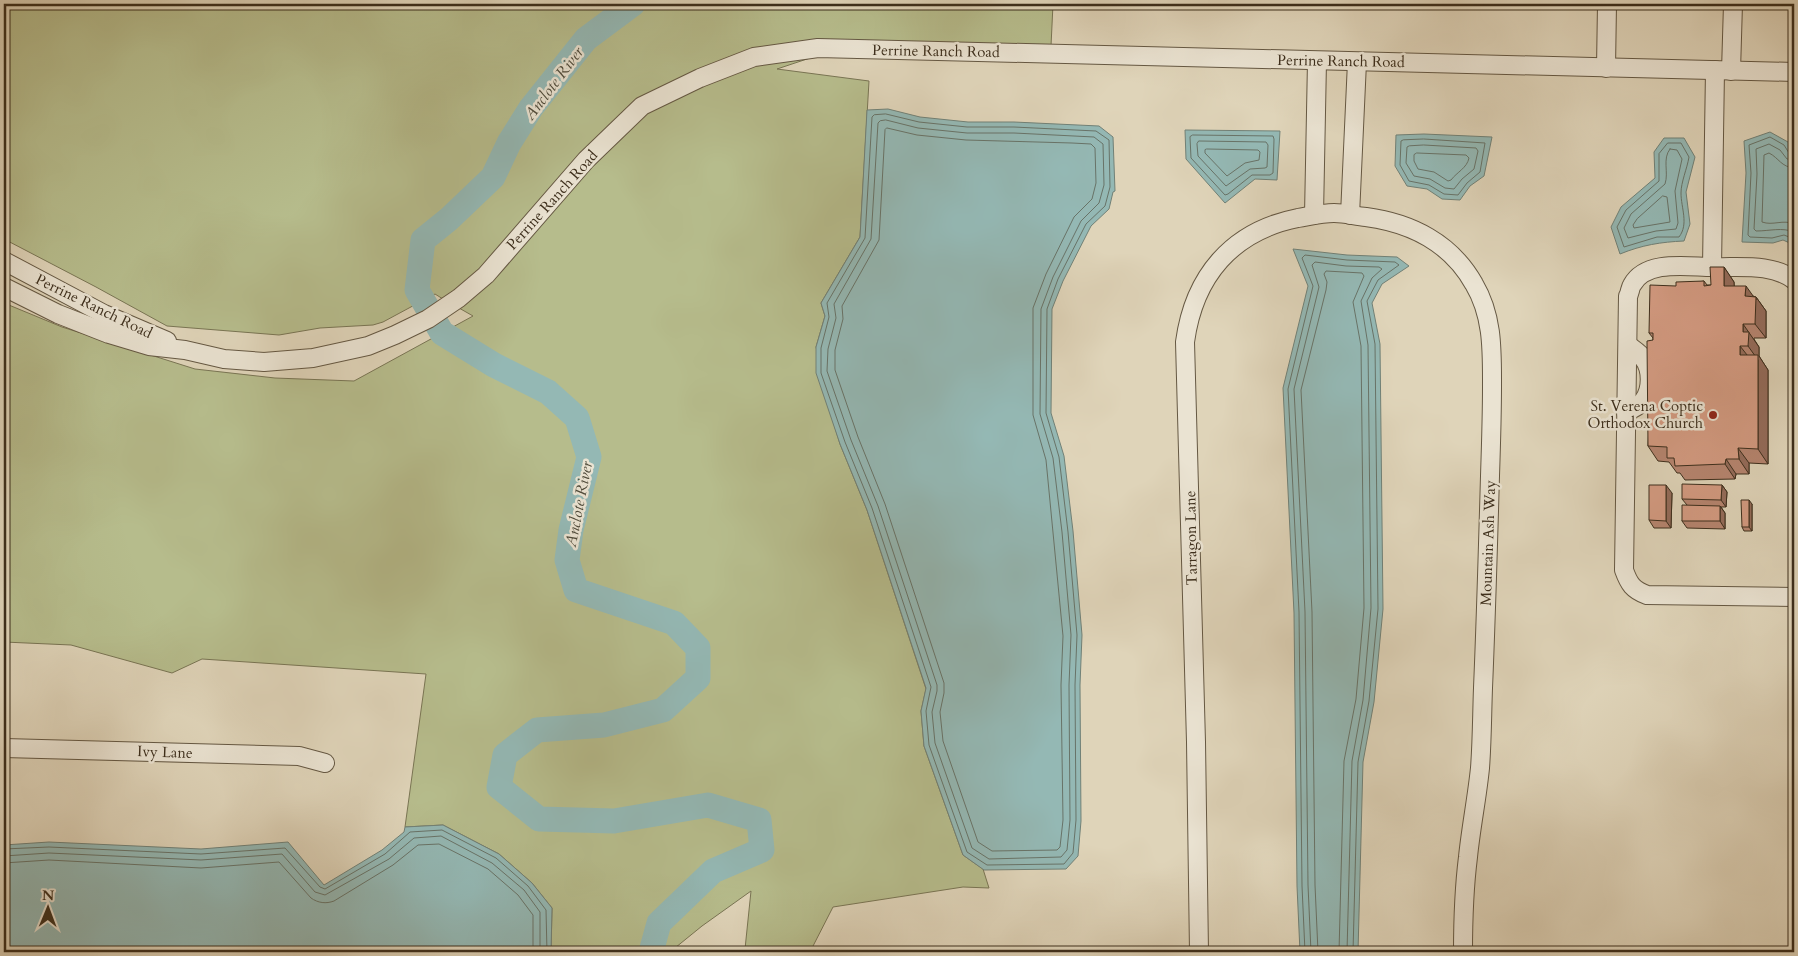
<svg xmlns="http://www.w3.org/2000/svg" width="1798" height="956" viewBox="0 0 1798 956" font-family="Cardo,serif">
<rect width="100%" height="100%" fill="#dfd4b9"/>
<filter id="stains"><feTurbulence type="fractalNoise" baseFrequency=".004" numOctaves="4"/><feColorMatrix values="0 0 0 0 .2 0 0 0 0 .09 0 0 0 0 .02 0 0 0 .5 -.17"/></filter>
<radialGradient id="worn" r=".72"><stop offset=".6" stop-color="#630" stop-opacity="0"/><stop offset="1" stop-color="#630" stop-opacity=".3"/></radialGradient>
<g fill="#b6bc8c" stroke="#797554">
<polygon points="4,4 1053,4 1051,46 818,40 639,99 481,269 443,299 435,294 383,322 373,325 320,328 279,335 167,326 96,287 4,239"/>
<polygon points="813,57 777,69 869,81 860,237 821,303 825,316 816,347 829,408 840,444 867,510 926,689 921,711 924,746 963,855 983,869 989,888 963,887 833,907 811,950 805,952 748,952 745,949 751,891 702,926 670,952 551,952 552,908 532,883 499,854 443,825 405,827 426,674 202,659 172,673 71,645 4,642 4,303 62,327 195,369 275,378 354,381 473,316 459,308 591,165 645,113 702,85 755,65"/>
</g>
<g fill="#94b8b4" stroke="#718177">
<polygon points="888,109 920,117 968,122 1014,122 1099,126 1113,137 1115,191 1113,192 1109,209 1091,226 1063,281 1052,309 1051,413 1064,456 1073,531 1082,635 1080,685 1081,821 1078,856 1066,869 984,870 963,855 924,746 921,711 926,688 867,510 840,444 816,373 816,347 825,316 821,303 860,237 867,110"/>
<polygon points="1185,130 1280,131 1277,180 1255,179 1225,203 1186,159"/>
<polygon points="1770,132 1788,142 1794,153 1794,245 1783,240 1773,243 1742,242 1746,173 1744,141"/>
<polygon points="1424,134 1492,137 1484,176 1470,186 1460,200 1442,199 1427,189 1407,186 1395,166 1396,135"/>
<path d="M1664,138h20l11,19 -9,35 4,32 -6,17c-23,1 -42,4 -64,13l-9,-27 10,-20 34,-29 -1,-26z"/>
<polygon points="1293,249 1347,255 1397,257 1409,266 1382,284 1372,303 1380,344 1383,609 1374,702 1363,762 1358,952 1300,952 1297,886 1294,613 1283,388 1308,286"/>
<polygon points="443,825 499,854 532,883 552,908 551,952 4,952 4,845 49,842 201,849 288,842 324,885 382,850 404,832 405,827"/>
</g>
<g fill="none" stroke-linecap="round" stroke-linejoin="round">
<g stroke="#687368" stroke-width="1">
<polygon points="886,114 919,122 967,127 1014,127 1096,131 1109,140 1110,187 1105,206 1086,224 1058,279 1047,309 1046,413 1059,457 1068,532 1077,635 1075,685 1076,820 1073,853 1064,864 987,865 967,852 929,745 926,711 931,687 872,508 845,442 821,373 821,348 829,317 827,303 865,238 872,117 874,115"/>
<polygon points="886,120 918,128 967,133 1014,133 1094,137 1103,144 1104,185 1099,203 1081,221 1053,277 1041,309 1040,414 1053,458 1062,532 1071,635 1069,685 1070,820 1067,850 1061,857 989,859 972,848 935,743 932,712 937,691 937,685 878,506 851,440 827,371 828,349 836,318 834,304 871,239 878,123 880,121"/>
<polygon points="887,128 917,135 966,140 1072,143 1091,144 1095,148 1096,183 1092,199 1074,217 1046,274 1033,308 1033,415 1046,460 1063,636 1061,685 1063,820 1060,847 1057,850 992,851 978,842 943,741 940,712 944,693 944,683 885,504 858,437 835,370 835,350 843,319 842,306 879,240 885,130"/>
<polygon points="1193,135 1273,136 1274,139 1273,173 1270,175 1252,175 1228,194 1225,195 1191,158 1190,137"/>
<polygon points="1424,139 1485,143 1480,172 1467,183 1458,195 1444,194 1429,185 1409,181 1400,165 1401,141 1403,140"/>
<polygon points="1199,141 1266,142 1268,145 1267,167 1265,168 1250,169 1226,186 1198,156 1197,144"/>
<path d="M1668,143h13l8,14c-2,12 -8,25 -8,36 0,15 8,31 -2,44h-22l-33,10 -7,-20 9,-17 33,-29v-27z"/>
<polygon points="1424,145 1476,148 1478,151 1474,169 1462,179 1454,189 1445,188 1430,179 1414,176 1406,163 1407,147 1409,146"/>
<polygon points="1207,149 1258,150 1260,152 1259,160 1245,163 1227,176 1205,153 1205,150"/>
<path d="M1670,149l7,1 5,9 -7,32 3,32 -2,6 -20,2 -28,7 -4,-10 7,-14 34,-30c4,-12 -3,-25 5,-35z"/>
<path d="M1417,153l49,2 3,3c-2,10 -12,14 -18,22l-3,1 -14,-9 -16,-3 -4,-8v-6z"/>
<polyline points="1794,154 1789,153 1784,145 1770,137 1749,145 1751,173 1748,235 1750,237 1772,238 1784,235 1794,239"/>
<path d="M1794,160l-7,-1 -7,-9 -11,-6 -13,5 1,25 -3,55 2,2c14,0 26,-4 38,1"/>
<path d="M1794,168c-13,-1 -15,-10 -25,-15l-5,2 -2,67c11,4 21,-3 32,2"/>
<polygon points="1663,196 1667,197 1670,222 1634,228 1633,225 1637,219"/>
<polyline points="4,849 49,847 201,854 285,848 320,887 325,889 385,854 410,832 442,830 496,858 528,886 546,910 547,952"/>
<polyline points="4,856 49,853 201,860 282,854 315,892 325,895 389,859 414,838 441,836 492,863 524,890 540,912 540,952"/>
<path d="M4,863l45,-3 152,8 78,-6 32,36c7,5 15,6 23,3l59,-36 25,-20 21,-1 49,25 30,26 15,20v37"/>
<polyline points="1305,952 1302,886 1299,612 1288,389 1313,286 1302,258 1305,255 1347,260 1395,262 1399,265 1378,280 1367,301 1375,344 1378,609 1369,701 1358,762 1353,952"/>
<polyline points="1311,952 1308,885 1305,612 1294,389 1319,287 1312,265 1315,262 1346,266 1379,267 1382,269 1372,278 1361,301 1368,345 1371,608 1363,700 1352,761 1347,952"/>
<polyline points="1318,952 1315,885 1312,612 1301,390 1326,290 1327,282 1324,274 1326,271 1362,273 1364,276 1353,302 1361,346 1364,608 1356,699 1344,761 1339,952"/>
</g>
<polyline stroke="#94b8b4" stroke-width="25" points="633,4 586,39 531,108 509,143 493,177 449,219 423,240 417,290 442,333 494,365 548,392 577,418 589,457 571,530 567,560 576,590 674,623 698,648 698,678 663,710 604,725 537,730 505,755 499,787 539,819 614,821 708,805 759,820 762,850 713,871 659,923 651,952"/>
<defs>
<g id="minor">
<polyline points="1606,68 1607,4"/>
<path d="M1715,70l-3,197c27,1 60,-4 82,13"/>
<polyline points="1731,71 1733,4"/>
<polyline points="1314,215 1317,61"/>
<polyline points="1350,215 1357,62"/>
<polyline points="4,261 104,314 167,341"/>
<path d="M1712,267c-23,0 -66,-8 -80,18 -2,3 -2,8 -4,11l-4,274c5,14 9,20 23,25l147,2"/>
<polyline points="4,287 58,314 109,334 149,346 185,350 224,359 264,362 313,358 368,346 395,335 428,319 459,298 486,275 586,160 642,106 700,78 754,57 818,48 1794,72"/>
<path d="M1626,412c7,-3 13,-6 17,-11 9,-11 9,-32 0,-43 -3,-5 -10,-9 -15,-13"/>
<polyline points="4,748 299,756 325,763"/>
<path d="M1199,952l-3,-210 -11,-400c9,-66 47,-111 113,-124 12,-2 24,-5 36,-5 11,0 21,3 32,4 45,6 85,26 108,67 19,32 18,66 18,102 0,30 -1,60 -2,90 -2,71 -4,142 -7,212 -1,27 -1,54 -3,80 -3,30 -9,59 -12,89 -4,32 -5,64 -5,95"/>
</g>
</defs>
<use href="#minor" stroke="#655843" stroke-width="20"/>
<use href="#minor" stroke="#eae3d2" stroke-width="18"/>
</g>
<g fill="#b68570" stroke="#3c2e1c">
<polygon points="1724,267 1734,282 1734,286 1753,296 1756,297 1766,311 1766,338 1754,338 1754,339 1759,347 1759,356 1768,370 1768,464 1749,463 1749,474 1736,474 1735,479 1685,480 1680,473 1677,473 1669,462 1658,461 1648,446 1653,338 1649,333 1676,286 1704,281 1707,285 1711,285"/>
<polygon points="1722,485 1727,492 1726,507 1721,507 1725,513 1725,529 1687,528 1682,521 1687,505 1682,499"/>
<polygon points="1672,493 1671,528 1654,528 1649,520"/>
<polygon points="1752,504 1752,531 1744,531 1742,527"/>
</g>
<g fill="#946c5b" stroke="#3c2e1c">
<polygon points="1724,267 1734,282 1735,301 1724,286"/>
<polygon points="1746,286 1756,300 1756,297 1766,311 1766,338 1755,324 1745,296"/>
<polygon points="1743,324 1759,347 1759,356 1768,370 1768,464 1758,449 1758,360 1748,346 1743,332"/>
<polygon points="1740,346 1751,360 1740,355"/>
<polygon points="1738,448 1749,463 1749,474 1739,459"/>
<polygon points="1726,459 1736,474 1735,479 1725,464"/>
<polygon points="1666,485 1672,493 1671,528 1666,521"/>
<polygon points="1722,485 1727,492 1726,507 1721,500"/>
<polygon points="1749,500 1752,504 1752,531 1749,527"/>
<polygon points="1720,506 1725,513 1725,529 1720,521"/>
</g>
<g fill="#d49b82" stroke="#3c2e1c">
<polygon points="1710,267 1724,267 1724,286 1746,286 1745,296 1756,297 1755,324 1743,324 1743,332 1749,332 1748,346 1740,346 1740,355 1758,355 1758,449 1738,448 1739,459 1726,459 1725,464 1675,466 1674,458 1667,458 1667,447 1648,446 1647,341 1653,340 1653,333 1649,333 1650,285 1676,286 1676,282 1704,281 1704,286 1711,285"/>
<polygon points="1682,484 1722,485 1721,500 1682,499"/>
<polygon points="1649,485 1666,485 1666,521 1649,520"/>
<polygon points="1741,500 1749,500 1749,527 1742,527"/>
<polygon points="1682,505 1720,506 1720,521 1682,521"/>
</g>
<circle fill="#8f2418" stroke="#eae3d2" stroke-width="2" cx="1713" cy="415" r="5"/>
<g text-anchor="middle" stroke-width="5" stroke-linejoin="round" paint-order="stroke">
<g font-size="15" fill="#3c2e1c" stroke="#eae3d2">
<text transform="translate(936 51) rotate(1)" y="5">Perrine Ranch Road</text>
<text transform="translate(1341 61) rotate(1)" y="5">Perrine Ranch Road</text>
<text transform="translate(552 200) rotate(-48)" y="5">Perrine Ranch Road</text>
<text transform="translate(94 306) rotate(26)" y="5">Perrine Ranch Road</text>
<text transform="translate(1191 538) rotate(-91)" y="5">Tarragon Lane</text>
<text transform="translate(1488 543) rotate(-88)" y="5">Mountain Ash Way</text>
<text transform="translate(165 752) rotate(2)" y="5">Ivy Lane</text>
</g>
<g font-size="15" fill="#3c2e1c" stroke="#eae3d2" text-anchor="end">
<text x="1703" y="411">St. Verena Coptic<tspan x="1703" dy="17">Orthodox Church</tspan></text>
</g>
<g font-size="16" font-style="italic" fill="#4e4a3a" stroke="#eae3d2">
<text transform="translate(553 83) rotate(-53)" y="6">Anclote River</text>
<text transform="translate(578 504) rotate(-79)" y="6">Anclote River</text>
</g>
</g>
<rect width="1798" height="956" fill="none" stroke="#dfd4b9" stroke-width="20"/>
<rect x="5" y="5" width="1788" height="946" fill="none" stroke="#3c2e1c" stroke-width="2.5"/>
<rect x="10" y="10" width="1778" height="936" fill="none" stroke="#3c2e1c"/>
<g transform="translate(48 908) rotate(1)" stroke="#eae3d2" stroke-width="4" paint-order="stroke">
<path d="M0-4L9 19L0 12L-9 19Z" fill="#3c2e1c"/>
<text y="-8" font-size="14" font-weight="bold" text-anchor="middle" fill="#3c2e1c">N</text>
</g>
<rect width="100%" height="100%" filter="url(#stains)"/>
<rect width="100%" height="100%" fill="url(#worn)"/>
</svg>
